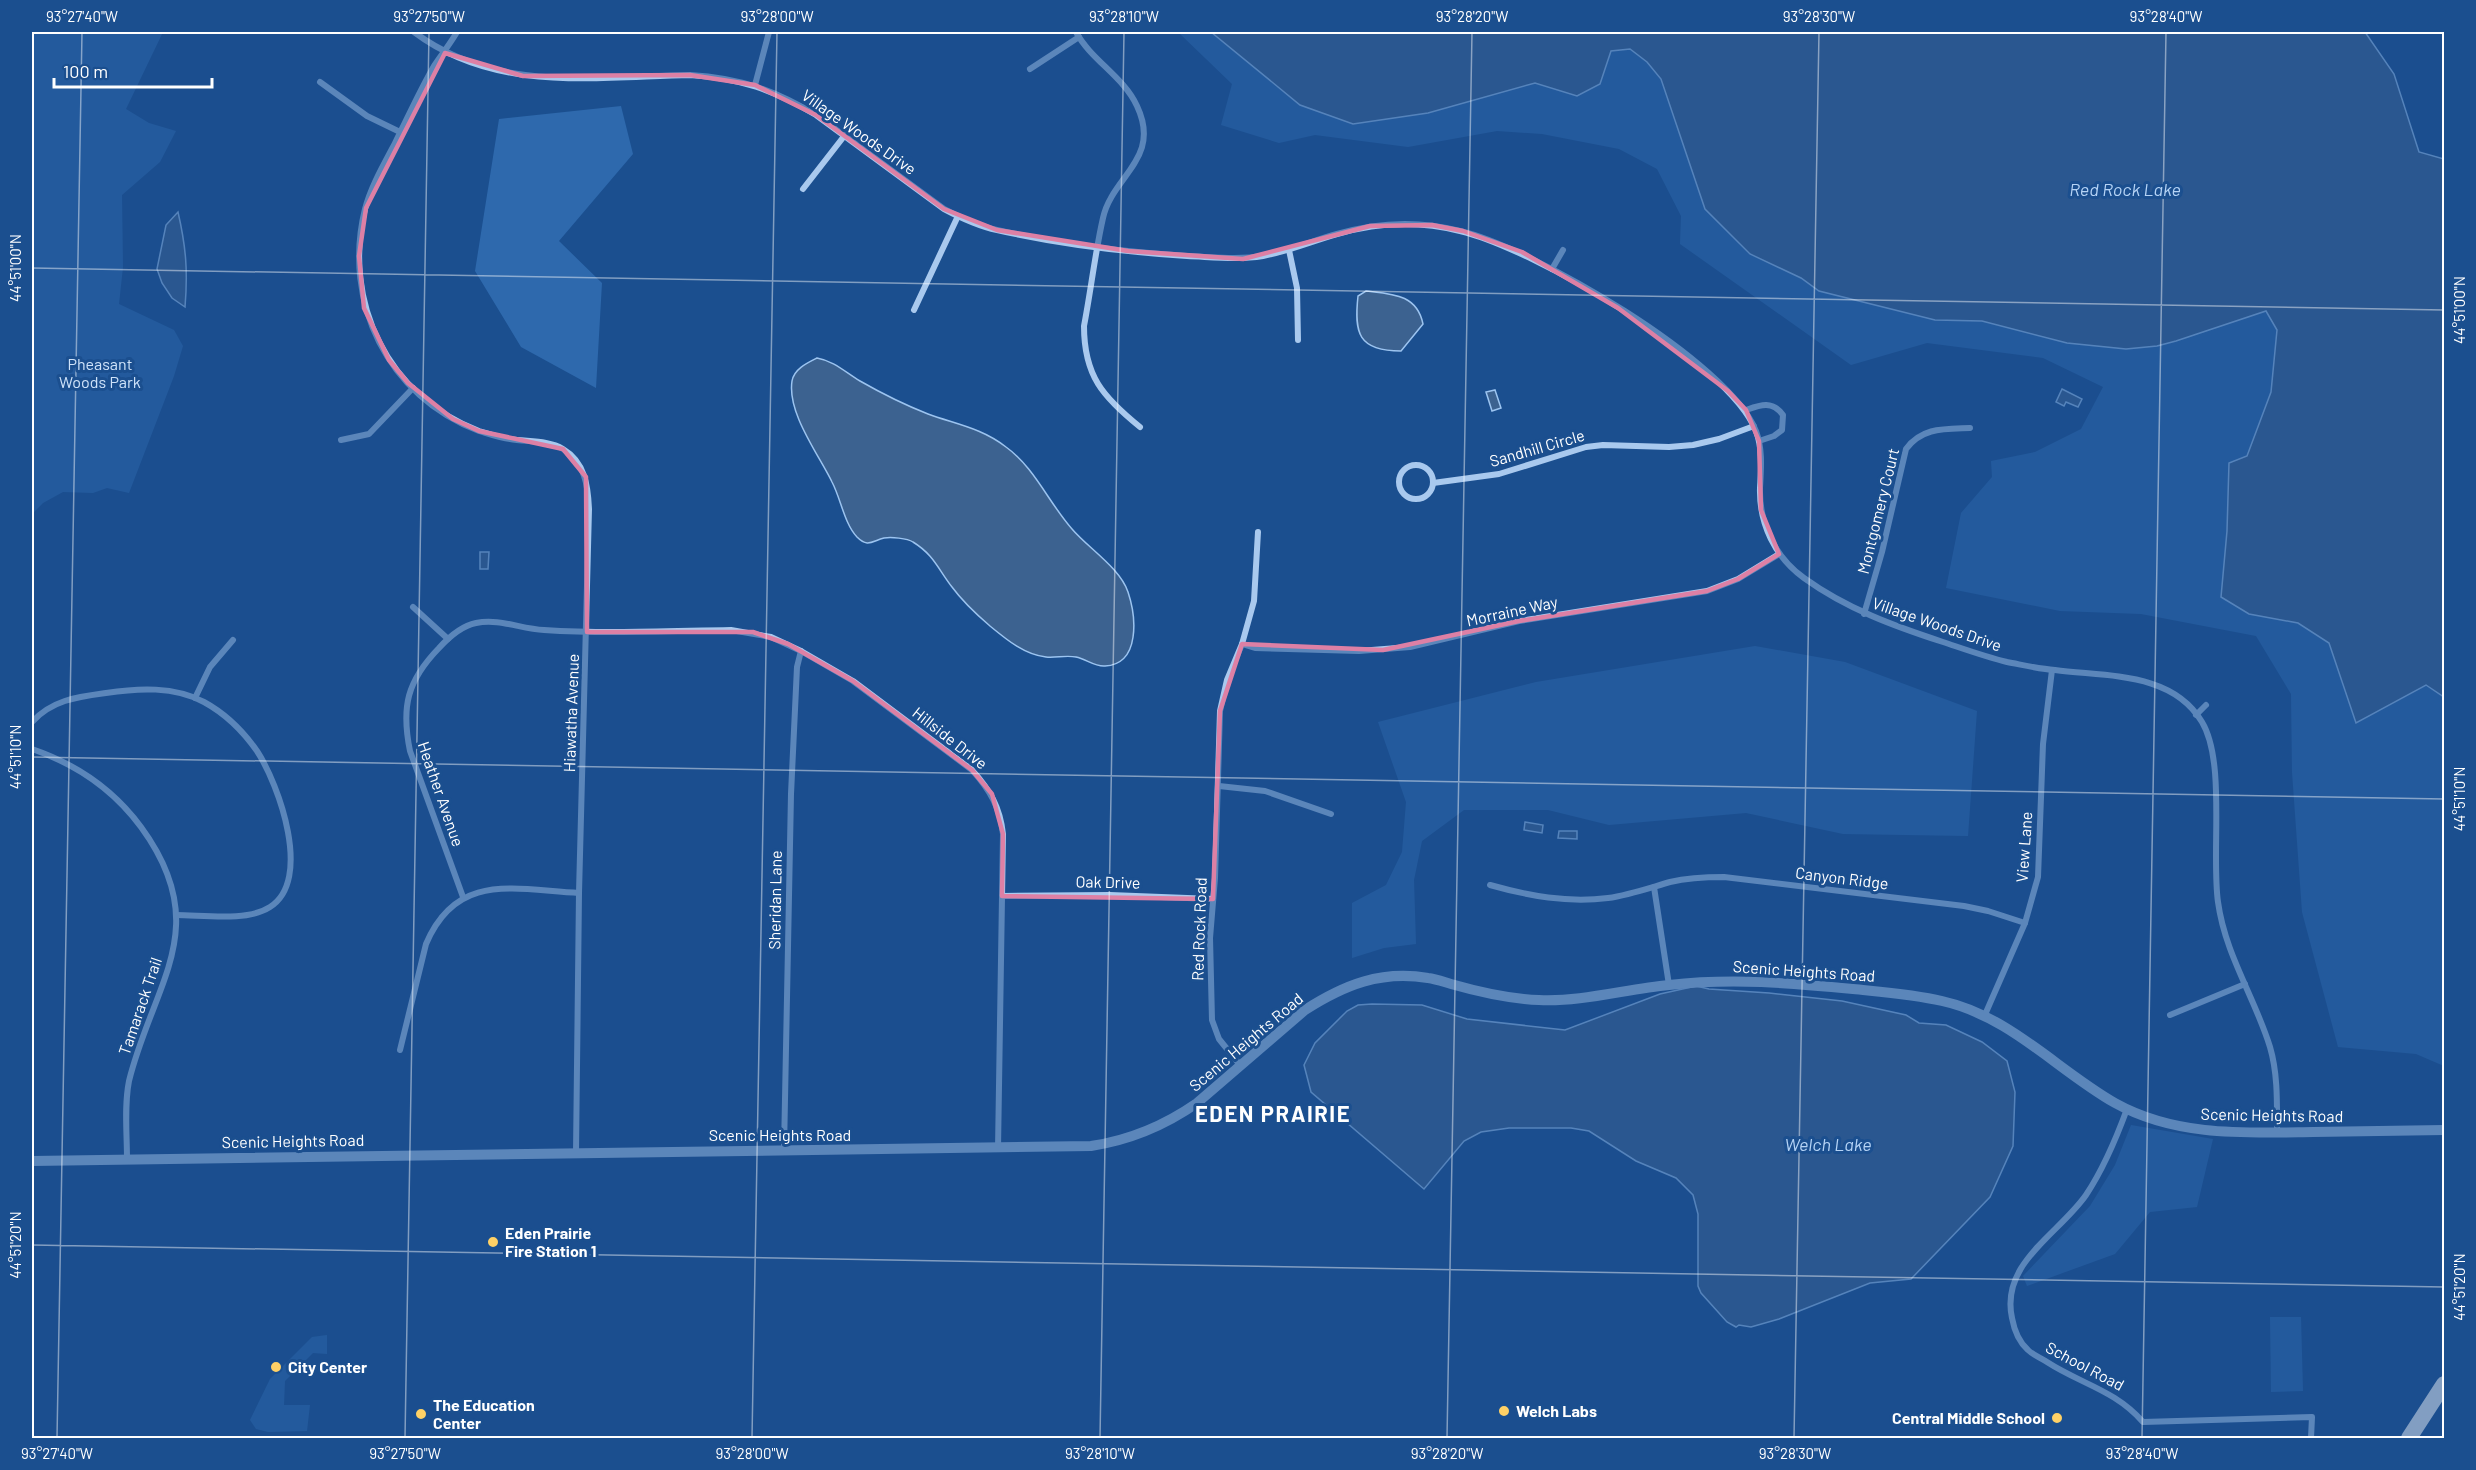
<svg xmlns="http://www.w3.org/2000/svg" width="2476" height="1470" viewBox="0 0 2476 1470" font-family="Barlow,sans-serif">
<rect width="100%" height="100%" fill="#1b4f8f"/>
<g fill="#2e69ad">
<polygon points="32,32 163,32 126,109 149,123 176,131 160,162 122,195 123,267 119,304 174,330 183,346 174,376 129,493 107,488 93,493 63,492 43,503 32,514"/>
<polygon points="1178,32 1211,32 1300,105 1353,124 1428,113 1535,83 1577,96 1599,84 1611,50 1630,49 1647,62 1661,79 1705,209 1750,254 1801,278 1819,291 1935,320 1982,321 2067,343 2176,341 2266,311 2277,330 2271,393 2247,456 2227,531 2221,597 2249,614 2298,623 2329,643 2356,723 2427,685 2444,697 2444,1066 2416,1054 2338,1047 2302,912 2292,772 2291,694 2256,636 2141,614 2060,611 1946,588 1961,513 1992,477 1991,461 2035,452 2081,429 2103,387 2043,358 1927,343 1851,365 1680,244 1681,216 1657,169 1619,149 1542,134 1497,131 1408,147 1315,135 1279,143 1221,125 1232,84"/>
<polygon points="621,106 633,154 559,241 602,283 596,388 521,347 475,271 499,119"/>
<polygon points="1755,646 1845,662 1977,711 1968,836 1843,834 1746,813 1609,825 1548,810 1464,810 1422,841 1414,880 1416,944 1384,948 1352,958 1352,903 1386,885 1402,852 1406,802 1378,722 1536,682"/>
<polygon points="2131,1125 2213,1139 2197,1207 2150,1212 2115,1254 2027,1286 2023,1276 2090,1206 2115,1165"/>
<polygon points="2270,1317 2301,1317 2303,1391 2271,1392"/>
<polygon points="327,1335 327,1354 313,1353 285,1381 284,1405 310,1405 307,1431 268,1432 256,1429 250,1420 270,1379 312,1337"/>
</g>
<g fill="#3c6290" stroke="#9cc4f0" stroke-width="1.5">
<polygon points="1211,32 2365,32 2394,74 2419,152 2444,159 2444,697 2426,685 2356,723 2329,643 2298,623 2249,614 2221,597 2227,531 2229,463 2247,456 2271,392 2277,330 2266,311 2176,341 2157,346 2126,349 2067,343 1982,321 1935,320 1819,291 1801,278 1750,254 1705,209 1661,79 1647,62 1630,49 1611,51 1600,84 1577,96 1535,83 1428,113 1353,124 1300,105"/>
<path d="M178,212c8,35 10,59 7,95l-13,-9 -10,-15 -5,-14 9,-44z"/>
<path d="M1366,291c26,3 51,3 57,33l-22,27c-43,0 -47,-18 -43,-55z"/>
<path d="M817,358c17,3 28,14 43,23 21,12 45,24 68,33 27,10 54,14 78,33 28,20 43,56 66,82 16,19 48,39 56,63 8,24 13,72 -23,74 -10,1 -19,-7 -29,-9 -10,-2 -20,1 -30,0 -21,-2 -39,-17 -56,-31 -14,-12 -27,-24 -38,-39 -14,-18 -18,-32 -39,-45 -6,-4 -22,-5 -29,-4 -12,3 -16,10 -27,-1 -13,-14 -16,-38 -25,-55 -13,-27 -45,-69 -40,-101 2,-12 15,-18 25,-23z"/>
<polygon points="2062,389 2082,399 2078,407 2066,402 2064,406 2056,402"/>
<polygon points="1495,390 1501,408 1492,411 1486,392"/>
<polygon points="480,552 489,552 488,569 480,569"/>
<polygon points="1525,822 1543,825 1542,833 1524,830"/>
<polygon points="1559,831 1577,831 1577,839 1558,838"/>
<polygon points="1696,986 1709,989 1769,993 1842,1001 1906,1015 1919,1023 1946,1025 1982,1042 2007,1061 2015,1092 2013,1146 1990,1197 1911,1279 1870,1283 1779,1319 1751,1327 1739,1325 1736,1327 1727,1322 1701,1293 1698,1286 1698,1214 1693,1195 1676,1178 1636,1161 1589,1131 1571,1128 1509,1128 1481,1132 1464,1141 1424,1189 1311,1092 1304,1065 1315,1043 1347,1011 1358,1005 1372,1004 1422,1005 1467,1019 1565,1030 1660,994"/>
</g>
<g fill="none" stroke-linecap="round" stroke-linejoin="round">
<g stroke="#a9c9ee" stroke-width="6">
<path d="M414,32c81,61 181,45 276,43 50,3 84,15 126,40l128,94c17,9 34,17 53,21 61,14 127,22 190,26 26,1 51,4 76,0 26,-5 49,-15 74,-22 41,-12 81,-14 123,-3 73,17 268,130 296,200 7,19 5,38 4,57 -1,36 15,69 44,90 43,31 90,48 139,64 21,7 43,15 64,20 16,3 32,7 48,8 50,7 117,1 147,52 24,40 9,132 16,180 7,52 37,96 52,145 8,27 7,57 7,85"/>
<path d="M457,32c-7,12 -15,22 -23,34 -14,24 -26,51 -39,77 -11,21 -24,43 -30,66 -23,93 23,188 114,222 10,3 21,7 31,8 17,3 38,1 53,10 22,13 25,37 26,60l-10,384 -3,260"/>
<path d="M1076,32c15,28 48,45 61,74 25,53 -25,70 -34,112 -8,35 -12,72 -19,108 0,50 19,71 56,101"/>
<polyline points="1030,69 1079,37"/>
<polyline points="320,82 367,116 400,132"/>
<polyline points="755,85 769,32"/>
<polyline points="803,189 845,135"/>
<polyline points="1289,250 1297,288 1298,340"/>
<polyline points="1552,269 1563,250"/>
<polyline points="914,310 958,216"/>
<path d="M1746,410c14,-5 26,-10 37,5l-1,15 -8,6 -15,5"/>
<polyline points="341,440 369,434 413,388"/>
<circle cx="1416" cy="482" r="17"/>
<polyline points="1433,483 1499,474 1586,447 1603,445 1669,447 1693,445 1719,439 1754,426"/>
<polyline points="413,607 448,639"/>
<path d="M1864,614l18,-62 24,-103c16,-22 39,-20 64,-21"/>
<polyline points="1242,644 1255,648 1359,651 1410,647 1519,621 1707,591 1738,579 1779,554"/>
<polyline points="195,698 210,667 233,640"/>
<polyline points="2196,715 2206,705"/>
<path d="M32,722c20,-22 45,-25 74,-29 32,-5 68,-7 98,9 22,12 39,29 53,49 22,34 56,129 13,156 -23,15 -67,8 -94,8"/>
<path d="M32,749c44,15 81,40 109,78 74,101 12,156 -12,254 -5,25 -2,53 -2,78"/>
<polyline points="1219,786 1265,791 1331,814"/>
<path d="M1490,885c39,11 77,18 118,13 21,-3 41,-10 62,-16 17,-4 36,-5 54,-5l240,29 24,5 37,12"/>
<polyline points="1654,887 1669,985"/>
<polyline points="1002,896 1110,895 1213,899"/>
<path d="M463,897l-53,-146c-9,-44 -3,-70 29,-103 10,-11 22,-22 37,-25 23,-5 45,6 68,7 62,4 125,1 187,0l40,7 30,14 52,30 119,89c18,20 28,37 31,64l-5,315"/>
<polyline points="2170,1015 2245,984"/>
<polyline points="1984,1017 2025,923 2038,877 2043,744 2052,670"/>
<path d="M400,1050l26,-106c31,-73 89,-54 153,-51"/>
<polyline points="1240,1065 1219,1039 1212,1020 1210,938 1215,878 1220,711 1227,680 1242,644 1254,601 1258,532"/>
<path d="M2127,1109c-11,30 -23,59 -41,86 -27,39 -86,68 -74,123 2,11 7,24 16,32 5,5 13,8 19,12 34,22 68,28 96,60l169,-5 -1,21"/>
<polyline points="784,1150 791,794 797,667 801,651"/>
</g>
<path stroke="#a9c9ee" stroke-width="10" d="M32,1161l1059,-15c40,-6 73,-20 106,-43l108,-93c39,-25 76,-40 123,-32 8,1 16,4 23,6 28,8 59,15 88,16 43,2 87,-11 130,-15 63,-7 122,-2 184,4 30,3 60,5 89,12 68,15 115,69 173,102 61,34 131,30 198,29 44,-1 88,-1 131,-2"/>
<polyline stroke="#fff" stroke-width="16" points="2409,1438 2444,1384"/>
</g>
<path d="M0 0H2476V1470H0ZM445,53l78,23 167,-1 65,10 61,30 128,94 53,21 131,21 115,8 127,-33 62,-1 31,6 59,21 96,56 110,83 18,19 13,31 2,69 18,44 -41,25 -31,12 -188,30 -136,29 -141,-6 -22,67 -7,188 -211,-3 1,-62 -11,-40 -20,-24 -119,-89 -65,-37 -35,-12h-166l-1,-155 -23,-28 -84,-18 -26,-12 -45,-36 -19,-23 -25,-52 -5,-52 7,-48z" fill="#1b4f8f" fill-opacity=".55" fill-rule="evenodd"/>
<path fill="none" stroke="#dd80a5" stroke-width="4.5" stroke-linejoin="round" d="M445,53l78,23 167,-1 65,10 61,30 128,94 53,21 131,21 115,8 127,-33 62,-1 31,6 59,21 96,56 110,83 18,19 13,31 2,69 18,44 -41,25 -31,12 -188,30 -136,29 -141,-6 -22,67 -7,188 -211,-3 1,-62 -11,-40 -20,-24 -119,-89 -65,-37 -35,-12h-166l-1,-155 -23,-28 -84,-18 -26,-12 -45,-36 -19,-23 -25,-52 -5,-52 7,-48z"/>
<path fill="none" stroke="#fff" stroke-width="1.5" stroke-opacity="0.45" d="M32,268l2412,42M32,757l2412,42M32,1245l2412,42M57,1438l25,-1406M405,1438l24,-1406M752,1438l25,-1406M1100,1438l24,-1406M1447,1438l25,-1406M1794,1438l25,-1406M2142,1438l24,-1406"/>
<g fill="#ffd166" stroke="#1b4f8f" stroke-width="2">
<circle cx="493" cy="1242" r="6"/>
<circle cx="276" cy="1367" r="6"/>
<circle cx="1504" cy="1411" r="6"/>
<circle cx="421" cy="1414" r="6"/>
<circle cx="2057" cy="1418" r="6"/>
</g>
<g text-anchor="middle" stroke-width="6" stroke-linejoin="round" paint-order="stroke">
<g font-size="16" fill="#fff" stroke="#1b4f8f">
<text transform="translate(859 132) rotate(35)" y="6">Village Woods Drive</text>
<text transform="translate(1537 448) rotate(-16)" y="6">Sandhill Circle</text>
<text transform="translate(1878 511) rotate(-76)" y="6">Montgomery Court</text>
<text transform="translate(1512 611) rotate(-12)" y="6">Morraine Way</text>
<text transform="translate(1937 624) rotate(19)" y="6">Village Woods Drive</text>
<text transform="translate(571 713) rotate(-88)" y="6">Hiawatha Avenue</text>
<text transform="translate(950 738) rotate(38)" y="6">Hillside Drive</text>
<text transform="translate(441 794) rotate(71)" y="6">Heather Avenue</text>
<text transform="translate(2024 847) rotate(-86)" y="6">View Lane</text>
<text transform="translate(1842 878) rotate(7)" y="6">Canyon Ridge</text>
<text transform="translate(1108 882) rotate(1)" y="6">Oak Drive</text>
<text transform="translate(775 900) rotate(-89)" y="6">Sheridan Lane</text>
<text transform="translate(1199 929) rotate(-88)" y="6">Red Rock Road</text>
<text transform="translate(1804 971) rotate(4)" y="6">Scenic Heights Road</text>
<text transform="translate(140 1006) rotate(-71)" y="6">Tamarack Trail</text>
<text transform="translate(1246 1042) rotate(-40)" y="6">Scenic Heights Road</text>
<text transform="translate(2272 1115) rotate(1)" y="6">Scenic Heights Road</text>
<text x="780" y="1141">Scenic Heights Road</text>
<text transform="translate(293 1141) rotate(-1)" y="6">Scenic Heights Road</text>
<text transform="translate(2085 1366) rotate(28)" y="6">School Road</text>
</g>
<g font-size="16" fill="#cfe3fa" stroke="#1b4f8f">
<text x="100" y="370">Pheasant<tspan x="100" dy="18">Woods Park</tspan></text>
</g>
<g font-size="16" font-weight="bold" fill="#fff" stroke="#1b4f8f" text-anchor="start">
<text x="505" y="1239">Eden Prairie<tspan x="505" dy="18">Fire Station 1</tspan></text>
<text x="288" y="1373">City Center</text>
<text x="433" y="1411">The Education<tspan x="433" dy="18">Center</tspan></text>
<text x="1516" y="1417">Welch Labs</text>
<text x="2045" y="1424" text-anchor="end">Central Middle School</text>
</g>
<g font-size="18" font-style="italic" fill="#b5d3f5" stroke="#1b4f8f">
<text x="2125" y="196">Red Rock Lake</text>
<text x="1828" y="1151">Welch Lake</text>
</g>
<g font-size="22" font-weight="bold" letter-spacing="1.5" fill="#fff" stroke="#1b4f8f">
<text x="1273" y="1122">EDEN PRAIRIE</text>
</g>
</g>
<rect width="2476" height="1470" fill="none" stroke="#1b4f8f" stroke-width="66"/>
<path d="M54 78v9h158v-9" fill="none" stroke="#ffffff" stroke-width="3"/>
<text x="63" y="78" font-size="18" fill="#ffffff" stroke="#1b4f8f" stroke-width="4.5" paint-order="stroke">100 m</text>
<rect x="33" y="33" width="2410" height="1404" fill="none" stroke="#fff" stroke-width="2"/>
<g font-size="15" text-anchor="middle" fill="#fff">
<text x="82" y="22">93°27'40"W</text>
<text x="429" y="22">93°27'50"W</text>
<text x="777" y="22">93°28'00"W</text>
<text x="1124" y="22">93°28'10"W</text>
<text x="1472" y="22">93°28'20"W</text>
<text x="1819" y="22">93°28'30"W</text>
<text x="2166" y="22">93°28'40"W</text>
<text transform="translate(16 268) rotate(-90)" y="5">44°51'00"N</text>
<text transform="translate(2460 310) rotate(-90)" y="5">44°51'00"N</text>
<text transform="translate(16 757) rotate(-90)" y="5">44°51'10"N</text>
<text transform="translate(2460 799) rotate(-90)" y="5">44°51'10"N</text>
<text transform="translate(16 1245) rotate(-90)" y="5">44°51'20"N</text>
<text transform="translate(2460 1287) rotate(-90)" y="5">44°51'20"N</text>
<text x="57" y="1459">93°27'40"W</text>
<text x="405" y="1459">93°27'50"W</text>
<text x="752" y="1459">93°28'00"W</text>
<text x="1100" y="1459">93°28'10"W</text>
<text x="1447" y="1459">93°28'20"W</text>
<text x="1795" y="1459">93°28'30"W</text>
<text x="2142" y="1459">93°28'40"W</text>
</g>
</svg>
